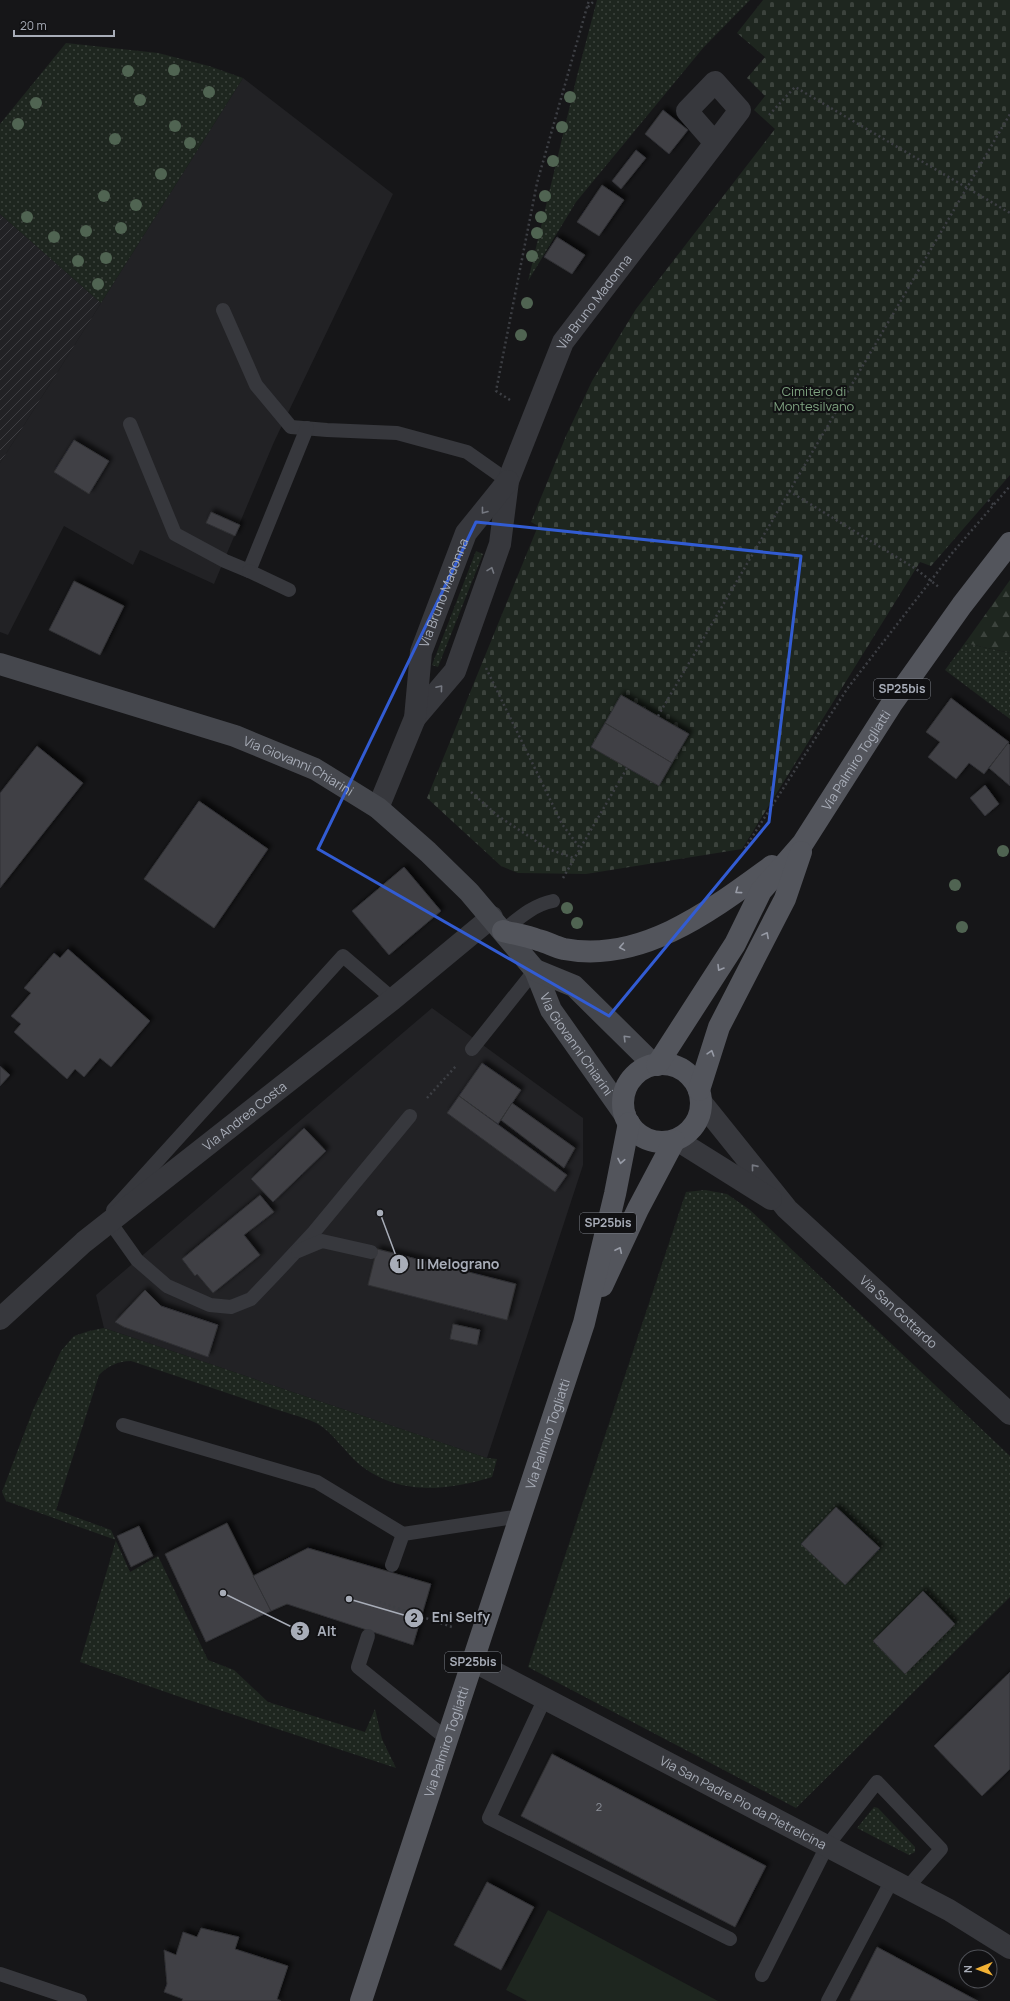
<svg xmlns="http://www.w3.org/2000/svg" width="1010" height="2001" viewBox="0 0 1010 2001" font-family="Manrope,sans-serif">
<defs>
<pattern id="industrial-furrows" width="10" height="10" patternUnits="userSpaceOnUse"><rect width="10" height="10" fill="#222225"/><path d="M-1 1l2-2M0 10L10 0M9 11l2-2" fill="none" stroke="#3f3f43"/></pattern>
<pattern id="green-dots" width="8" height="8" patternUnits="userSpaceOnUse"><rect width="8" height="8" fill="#1e261f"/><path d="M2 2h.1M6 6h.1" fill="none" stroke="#3c433d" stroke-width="1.8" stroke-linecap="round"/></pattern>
<pattern id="forest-firs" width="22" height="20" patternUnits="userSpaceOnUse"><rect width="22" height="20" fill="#1e261f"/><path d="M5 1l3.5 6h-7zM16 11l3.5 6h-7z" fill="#3c433d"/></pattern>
<pattern id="cemetery-stones" width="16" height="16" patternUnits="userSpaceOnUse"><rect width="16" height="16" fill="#1e261f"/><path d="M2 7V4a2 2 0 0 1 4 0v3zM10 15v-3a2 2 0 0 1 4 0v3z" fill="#3c433d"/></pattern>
<filter id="shadow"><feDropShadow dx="3.5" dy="-3.5" stdDeviation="2" flood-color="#0009"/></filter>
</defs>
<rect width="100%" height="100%" fill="#161618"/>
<g fill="#222225">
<polygon points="243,78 393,194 274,442 214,584 140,550 133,565 64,526 8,635 0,632 0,463"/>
<polygon points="432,1008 583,1118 583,1165 487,1458 104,1328 96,1295"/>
</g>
<polygon fill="url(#industrial-furrows)" points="0,214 101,303 0,463"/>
<g fill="url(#green-dots)">
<polygon points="597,0 750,0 703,48 576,202 528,281 577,76"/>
<polygon points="66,43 158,53 209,66 243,78 101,303 0,214 0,124"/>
<polygon points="476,551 483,554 438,667 432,665"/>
<polygon points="965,643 1010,653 1010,719 945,670"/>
<polygon points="705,1190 727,1194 750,1210 1010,1456 1010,1597 796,1808 528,1667 686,1192"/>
<path d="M104,1328l383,130 10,1 -5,18c-45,14 -94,19 -133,-13 -13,-11 -27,-32 -41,-40 -10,-6 -39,-13 -52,-18 -45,-15 -90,-30 -135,-45 -13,0 -23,5 -32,14l-43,135 55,20 19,42 28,-16 50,104 26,10 34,32 97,30 10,-23 7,30 14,29 -213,-70 -103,-36 36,-122 -110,-39 -4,-9 31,-82 28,-59 13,-15 15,-5z"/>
<polygon points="874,1807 878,1808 915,1847 915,1852 909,1855 857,1828"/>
</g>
<polygon fill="url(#forest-firs)" points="1010,580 1010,653 965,643"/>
<polygon fill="url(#cemetery-stones)" points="763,0 1010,0 1010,475 931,566 920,562 742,849 586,874 518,873 501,866 427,798 538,526 531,522 566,436 592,381 636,309 775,129 754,110 765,96 747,78 765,57 737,33"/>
<polygon fill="#1e261f" points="548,1910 718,2001 527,2001 506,1990"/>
<g fill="#404145" stroke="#303034" filter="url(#shadow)">
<polygon points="663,110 688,130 669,154 645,134"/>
<polygon points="636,150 646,158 621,189 612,181"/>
<polygon points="602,185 624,200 599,236 577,222"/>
<polygon points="557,237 585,255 572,274 544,257"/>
<polygon points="74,440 109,461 89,494 54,472"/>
<polygon points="211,512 240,525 235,536 206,523"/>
<polygon points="74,581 124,606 100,655 49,630"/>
<polygon points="621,695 689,734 672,763 605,723"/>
<polygon points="951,698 1009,742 984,774 969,763 956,779 928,757 940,742 926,732"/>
<polygon points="605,723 672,763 659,786 591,747"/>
<polygon points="1008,743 1010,745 1010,786 989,768"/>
<polygon points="37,746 83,783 0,888 0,793"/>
<polygon points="985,785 999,804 985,816 970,798"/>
<polygon points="199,801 268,849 214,928 144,879"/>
<polygon points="404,867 441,911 389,955 352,911"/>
<polygon points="68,949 150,1021 111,1067 100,1058 84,1077 75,1069 67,1079 14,1032 21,1024 11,1016 31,993 24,988 54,953 60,958"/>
<polygon points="482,1063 521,1090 498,1124 459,1096"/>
<polygon points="0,1066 10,1075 0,1086"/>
<polygon points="459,1096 567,1175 555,1192 447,1113"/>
<polygon points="512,1103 575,1148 564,1168 501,1120"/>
<polygon points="304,1128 326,1151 273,1202 251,1179"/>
<polygon points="260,1195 274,1212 244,1235 260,1255 213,1293 197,1274 195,1276 182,1259"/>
<polygon points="377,1249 516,1284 507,1320 368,1285"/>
<polygon points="145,1290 161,1306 218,1325 208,1357 124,1327 115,1322"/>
<polygon points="453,1324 480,1330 477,1345 450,1339"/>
<polygon points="836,1507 880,1548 845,1585 801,1544"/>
<polygon points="227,1523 271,1611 206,1642 165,1554"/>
<polygon points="139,1526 153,1556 131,1567 117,1536"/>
<polygon points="308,1548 431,1584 413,1645 287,1604 271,1611 253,1576"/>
<polygon points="923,1591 955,1624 905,1674 873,1641"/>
<polygon points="1010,1672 1010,1769 982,1796 934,1746"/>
<polygon points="552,1754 766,1866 735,1927 521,1816"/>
<polygon points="487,1882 534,1907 501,1970 454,1945"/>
<polygon points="201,1928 239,1937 235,1949 288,1966 277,1999 281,2001 182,2001 183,1999 164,1992 167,1984 164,1950 176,1955 183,1932 197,1937"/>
<polygon points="877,1947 978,2001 851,2001 850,2000"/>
</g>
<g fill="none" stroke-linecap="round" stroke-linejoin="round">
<g stroke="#3d3f44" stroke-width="2.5" stroke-dasharray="2 3" stroke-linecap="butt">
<polyline points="588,7 595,0"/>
<polyline points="769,115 795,87 1010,213"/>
<polyline points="510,400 496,391 537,183 589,0"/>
<polyline points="789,491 916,569 940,588"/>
<polyline points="988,500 994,505"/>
<polyline points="486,668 562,824 580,848"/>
<polyline points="658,716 1010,114"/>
<polyline points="471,792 498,816 548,849 574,858"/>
<polyline points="745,848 847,689 953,552 1010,486"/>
<polyline points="563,878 627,768"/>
<polyline points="427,1098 456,1066"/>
<polyline points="379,1602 452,1627 453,1626"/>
</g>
<g stroke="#37383d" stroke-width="14">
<polyline points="223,310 256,385 291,427 327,430 397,433 467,452 508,481"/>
<polyline points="130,424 175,534 225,561 249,571 307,428"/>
<polyline points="249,571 289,590"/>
<path d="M503,931c16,-13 30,-26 50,-30"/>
<polyline points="472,1049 535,970"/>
<polyline points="113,1210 343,956 393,999"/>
<polyline points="110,1222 137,1260 167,1286 210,1305 231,1307 251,1299 274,1275 314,1232 410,1116"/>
<polyline points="298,1251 322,1241 371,1252"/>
<polyline points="123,1425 317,1482 403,1534"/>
<polyline points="392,1565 403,1534 521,1516"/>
<polyline points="368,1636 358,1667 447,1739"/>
<polyline points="545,1698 489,1818 730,1939"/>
<polyline points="0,1974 80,2001"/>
<polyline points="762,1975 827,1846 877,1782 941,1849 907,1888"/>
<polyline points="828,2001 892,1880"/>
</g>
<g stroke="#37383d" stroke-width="22">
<path id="s1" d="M415,718l40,-47 45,-127 8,-63 55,-139 152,-199 25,-33 -25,-28 -28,29 28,32"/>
<path id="s2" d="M378,808l37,-90 6,-66 45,-119 42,-52"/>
<path id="s3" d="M701,1102l86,107 223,205"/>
<polyline points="677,1140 771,1199"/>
<path id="s4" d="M0,1319l84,-77 309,-243 99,-82"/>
<path id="s5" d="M473,1661l476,249 61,38"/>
</g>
<g stroke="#45474d" stroke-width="22">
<path id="s6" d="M0,664l235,72 80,33 63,39 50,44 41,40 66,78 16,40 74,105"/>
<polyline points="535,970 574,986 654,1065"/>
</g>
<g stroke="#53555c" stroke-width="22">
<path d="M503,931c12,3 24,5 35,9 9,2 17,7 26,9 78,15 149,-40 208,-83"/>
<circle cx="662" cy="1103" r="39"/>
<path id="s7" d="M657,1065l78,-121 26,-53 42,-48 88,-138 71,-100 48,-62"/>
<polyline points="699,1090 719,1027 785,899 801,852"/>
<polyline points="602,1286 638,1209 674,1141"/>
<path id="s8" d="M361,2001l223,-678 31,-129 14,-71"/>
</g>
</g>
<g fill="#506452">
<circle cx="174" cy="70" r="6"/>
<circle cx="128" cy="71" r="6"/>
<circle cx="209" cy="92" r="6"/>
<circle cx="570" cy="97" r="6"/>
<circle cx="140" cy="100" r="6"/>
<circle cx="36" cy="103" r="6"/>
<circle cx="18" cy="124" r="6"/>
<circle cx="175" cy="126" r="6"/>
<circle cx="562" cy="127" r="6"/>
<circle cx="115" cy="139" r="6"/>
<circle cx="190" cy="143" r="6"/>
<circle cx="553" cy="161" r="6"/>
<circle cx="161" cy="174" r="6"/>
<circle cx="104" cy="196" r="6"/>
<circle cx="545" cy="196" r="6"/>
<circle cx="136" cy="205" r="6"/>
<circle cx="27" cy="217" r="6"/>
<circle cx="541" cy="217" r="6"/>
<circle cx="121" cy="228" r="6"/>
<circle cx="86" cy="231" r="6"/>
<circle cx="537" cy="233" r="6"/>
<circle cx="54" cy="237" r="6"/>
<circle cx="532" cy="256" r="6"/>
<circle cx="106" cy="258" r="6"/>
<circle cx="78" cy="261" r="6"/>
<circle cx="98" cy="284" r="6"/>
<circle cx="527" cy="303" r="6"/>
<circle cx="521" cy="335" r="6"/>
<circle cx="1003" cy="851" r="6"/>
<circle cx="955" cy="885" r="6"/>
<circle cx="567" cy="908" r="6"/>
<circle cx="577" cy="923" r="6"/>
<circle cx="962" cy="927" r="6"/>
</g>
<defs><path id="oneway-chevron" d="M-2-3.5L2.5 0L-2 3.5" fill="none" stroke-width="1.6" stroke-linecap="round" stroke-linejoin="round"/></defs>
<g stroke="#757881">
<use href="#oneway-chevron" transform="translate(484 511) rotate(128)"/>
<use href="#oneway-chevron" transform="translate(491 570) rotate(-70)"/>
<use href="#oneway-chevron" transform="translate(440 688) rotate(-50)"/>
<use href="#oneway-chevron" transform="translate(754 1167) rotate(-129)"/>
</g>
<g stroke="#979ba6">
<use href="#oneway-chevron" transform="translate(738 891) rotate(144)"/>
<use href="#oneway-chevron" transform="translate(766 935) rotate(-62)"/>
<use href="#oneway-chevron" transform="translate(622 947) rotate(170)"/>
<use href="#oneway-chevron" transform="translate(720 968) rotate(121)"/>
<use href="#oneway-chevron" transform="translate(711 1053) rotate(-72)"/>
<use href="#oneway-chevron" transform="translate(621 1161) rotate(101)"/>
<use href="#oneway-chevron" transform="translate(619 1250) rotate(-65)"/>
</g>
<use stroke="#858993" href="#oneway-chevron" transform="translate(626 1038) rotate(-135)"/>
<path fill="none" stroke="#325cd3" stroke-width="3" stroke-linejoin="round" d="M476,522l325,34 -32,266 -160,194 -291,-167z"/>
<g text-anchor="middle" stroke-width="4" stroke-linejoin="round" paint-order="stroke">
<g font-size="11" fill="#8e929b">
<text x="599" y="1811">2</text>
</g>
<g fill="#111113" stroke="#7b7e86" stroke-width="1">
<rect x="874" y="679" width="56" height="20" rx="3"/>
<rect x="580" y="1213" width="56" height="20" rx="3"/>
<rect x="445" y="1652" width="56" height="20" rx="3"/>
</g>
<g font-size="12" font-weight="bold" fill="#a8adb8">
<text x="902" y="693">SP25bis</text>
<text x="608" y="1227">SP25bis</text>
<text x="473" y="1666">SP25bis</text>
</g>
<g font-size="13" fill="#a8adb8" stroke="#111113">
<text dy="5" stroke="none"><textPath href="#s1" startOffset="460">Via Bruno Madonna</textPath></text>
<text dy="5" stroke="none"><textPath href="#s2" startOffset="227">Via Bruno Madonna</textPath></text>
<text dy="5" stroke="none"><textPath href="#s7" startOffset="365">Via Palmiro Togliatti</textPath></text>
<text dy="5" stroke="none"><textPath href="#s6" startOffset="316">Via Giovanni Chiarini</textPath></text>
<text dy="5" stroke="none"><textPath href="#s6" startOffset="718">Via Giovanni Chiarini</textPath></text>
<text dy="5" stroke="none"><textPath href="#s4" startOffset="318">Via Andrea Costa</textPath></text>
<text dy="5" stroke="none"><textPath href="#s3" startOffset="289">Via San Gottardo</textPath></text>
<text dy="5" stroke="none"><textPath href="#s8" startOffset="597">Via Palmiro Togliatti</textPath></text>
<text dy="5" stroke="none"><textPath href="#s8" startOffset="273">Via Palmiro Togliatti</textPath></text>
<text dy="5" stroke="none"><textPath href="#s5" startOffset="305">Via San Padre Pio da Pietrelcina</textPath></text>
</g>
<g font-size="13" fill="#7fa381" stroke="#111113">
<text x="814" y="396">Cimitero di<tspan x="814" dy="15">Montesilvano</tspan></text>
</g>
</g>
<path fill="none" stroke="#a8adb8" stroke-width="1.5" d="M380 1213L399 1264M349 1599L414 1618M223 1593L300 1631"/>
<g fill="#a8adb8" stroke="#111113" stroke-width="1.5">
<circle cx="380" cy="1213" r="4"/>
<circle cx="349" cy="1599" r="4"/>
<circle cx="223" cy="1593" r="4"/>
<circle cx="399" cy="1264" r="10"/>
<circle cx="414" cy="1618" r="10"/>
<circle cx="300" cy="1631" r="10"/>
</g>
<g font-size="12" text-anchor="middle" font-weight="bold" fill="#111">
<text x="399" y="1268">1</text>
<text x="414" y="1622">2</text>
<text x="300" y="1635">3</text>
</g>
<g font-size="14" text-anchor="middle" font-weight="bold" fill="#a8adb8" stroke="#111113" stroke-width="4" stroke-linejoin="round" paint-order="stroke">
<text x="458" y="1269">Il Melograno</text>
<text x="461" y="1622">Eni Selfy</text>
<text x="327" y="1636">Alt</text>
</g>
<g transform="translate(978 1969) rotate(269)"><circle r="19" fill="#111113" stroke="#4d4f55"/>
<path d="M0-3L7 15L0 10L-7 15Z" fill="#f2b134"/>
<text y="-6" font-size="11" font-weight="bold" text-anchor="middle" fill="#a8adb8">N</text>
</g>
<path d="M14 30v6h100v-6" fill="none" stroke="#a8adb8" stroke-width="2"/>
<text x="20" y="30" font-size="12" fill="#a8adb8" stroke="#111113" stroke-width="3" paint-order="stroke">20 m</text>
</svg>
